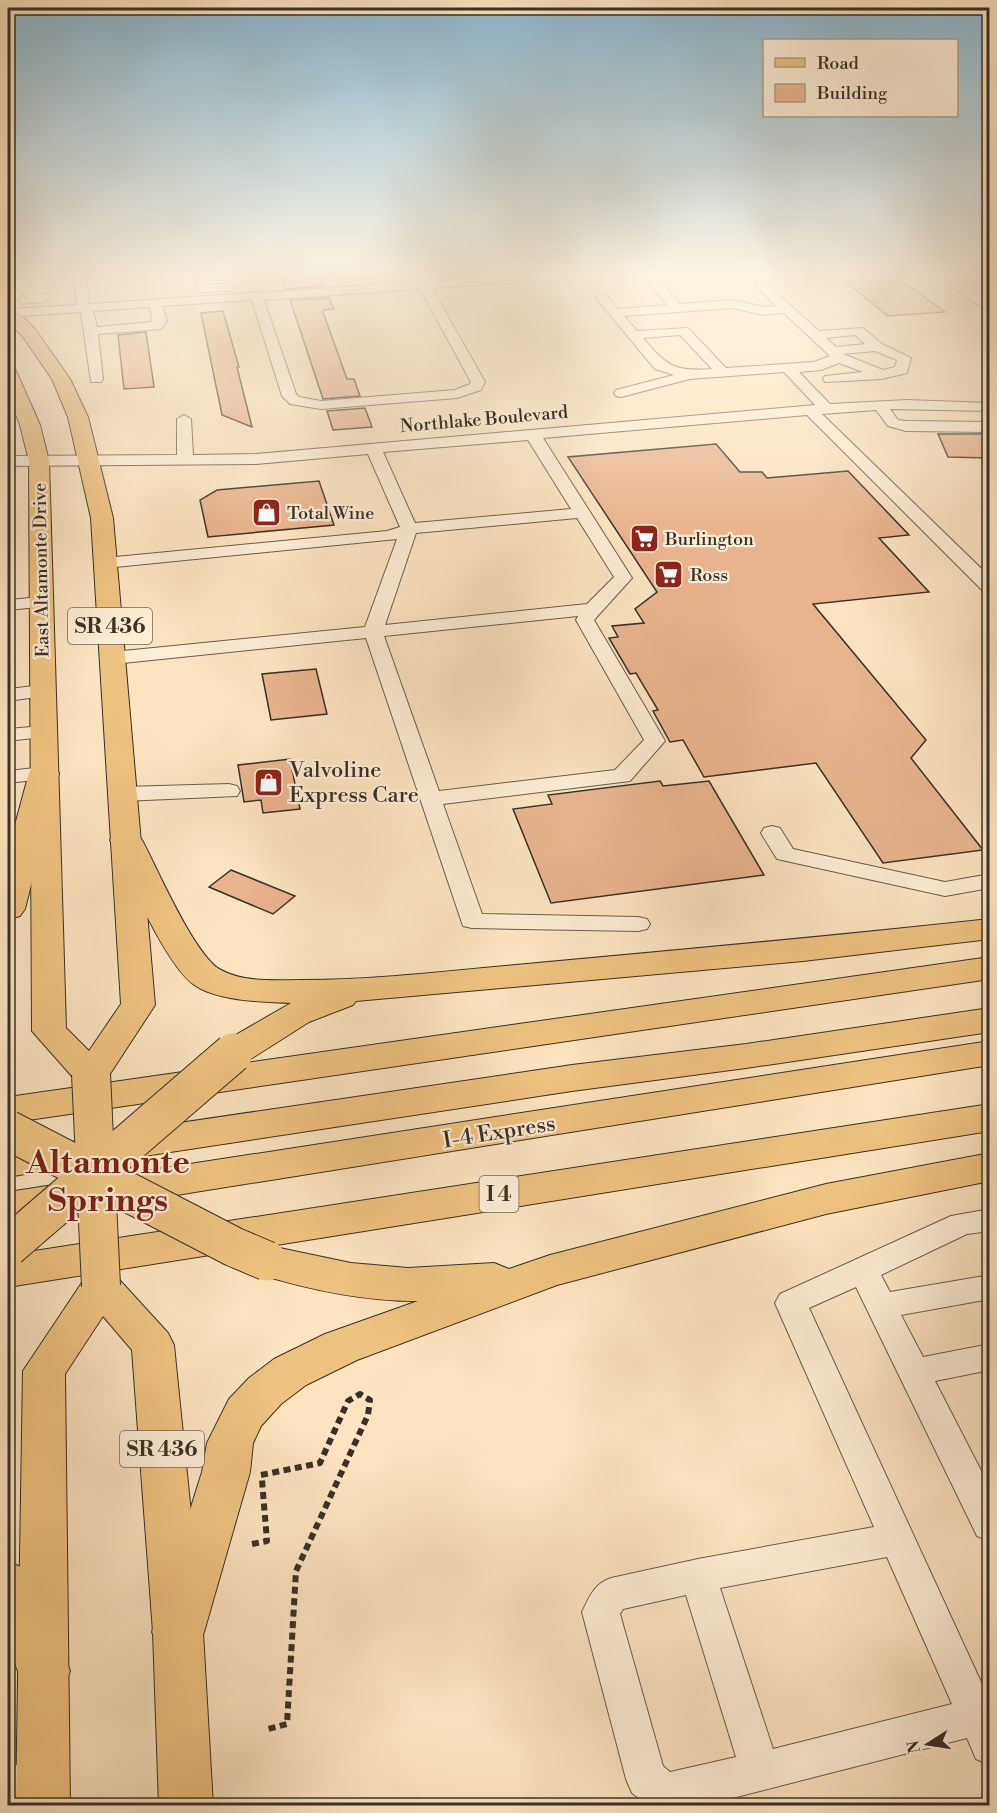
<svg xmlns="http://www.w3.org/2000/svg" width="997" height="1813" viewBox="0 0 997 1813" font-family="'Libre Bodoni',serif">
<rect width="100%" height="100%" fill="#fbe4bf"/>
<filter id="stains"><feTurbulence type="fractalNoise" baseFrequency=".00333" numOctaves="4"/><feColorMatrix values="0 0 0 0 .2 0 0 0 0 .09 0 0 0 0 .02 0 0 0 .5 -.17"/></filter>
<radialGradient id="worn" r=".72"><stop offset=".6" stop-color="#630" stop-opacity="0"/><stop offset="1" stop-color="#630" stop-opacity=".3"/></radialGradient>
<g fill="#e9b48d" stroke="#383026" stroke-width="1.5">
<polygon points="280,272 318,272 324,286 286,289"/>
<polygon points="834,272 890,272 945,312 888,316"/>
<polygon points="329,298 334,309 324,310 323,312 347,379 354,379 360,396 323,399 290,300"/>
<polygon points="223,311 239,367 237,367 252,427 222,415 201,313"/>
<polygon points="146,332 154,387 124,389 118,335"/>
<polygon points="365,408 372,427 333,430 327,411"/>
<polygon points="938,434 990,434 990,458 948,457"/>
<polygon points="716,444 740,472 762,472 767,478 848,471 909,535 879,538 929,592 813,604 926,740 911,758 983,850 883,863 816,763 704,777 683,740 670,742 653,711 658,710 636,673 630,674 609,638 618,637 612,626 644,623 635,609 657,592 568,457"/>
<polygon points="319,481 334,525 208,537 200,500 217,490"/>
<polygon points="316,669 327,714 271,720 262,674"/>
<polygon points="290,759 300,809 263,813 261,800 244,802 238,765"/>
<polygon points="660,781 663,786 709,781 764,875 551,903 513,809 552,804 548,795"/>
<polygon points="231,870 295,896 273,914 209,887"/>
</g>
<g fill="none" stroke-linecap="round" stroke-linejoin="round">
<defs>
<g id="minor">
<path d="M73,272h12l4,32 478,-32h60l-6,4 -189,12 53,94 -4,8 -24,8 -136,11 -31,-5 -8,-8 -30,-96 -90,6 5,15 -6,8 -63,5 5,45 -2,3h-10l-10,-70 -73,5v-8l69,-4zM420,289l51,93 -1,2 -15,6 -134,11 -22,-4 -3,-3 -32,-94zM150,307l2,15 -55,5 -4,-16z"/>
<polygon points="193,272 205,272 208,285 229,283 235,287 229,291 199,292"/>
<polygon points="933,272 947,272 990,304 990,314"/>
<polygon points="8,277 22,278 36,293 47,295 49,298 43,302 21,304 19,301 21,298 26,297 15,285 8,285"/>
<path d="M655,280l4,1 21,23 52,-4 32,7 12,-1 -21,-21 2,-3h8l54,49 44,-3 19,16 29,14 -4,15 -25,6 -57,3 -2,-3 2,-3 38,-4 -24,-9 -18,7 -22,2 31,32 77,-4 83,3v8l-100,-2 8,11 8,1 84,1v10l-84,-1 -18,-5 -12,-16 -54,4 168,163v16l-6,-1 -177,-177 -264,23 89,140 -38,42 71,121 -35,40 -187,23 39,110 156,3 9,2 3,5 -3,5 -9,2 -166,-3 -9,-2 -97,-288 -253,26 -7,-2 -3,-4 3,-4 7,-2 252,-25 32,-88 -292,29 -6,-1 -3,-4 3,-4 6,-1 282,-27 13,-4 -32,-73 -112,10 -248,2v-10l169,-1v-36l7,-4 7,4 2,36 63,-1 559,-49 -31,-33 -94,7 -69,18 -5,-1 -2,-3 2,-3 58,-15 -19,-6 -59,-71 6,-4 4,1 12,14 49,-4 -18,-21zM732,308l32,7 20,-2 46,43 -16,6 -88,6 -38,-40 -51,3 -13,-15zM680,335l32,34c-38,3 -45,-3 -69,-31zM855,335l10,9 -29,3 -10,-9zM875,351l22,9 -2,7 -12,3 -40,-16zM528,440l43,69 -156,14 -32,-71zM577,518l37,59 -27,27 -202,21 31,-92zM578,616l-2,4 68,120 -29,30 -176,21 -55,-155z"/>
<polygon points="41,597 47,598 50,602 47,606 8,610 8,600"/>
<polygon points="43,685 50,687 53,691 50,695 8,701 8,689"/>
<polygon points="43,726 50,728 53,732 50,736 8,741 8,729"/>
<polygon points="44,767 52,768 55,773 52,778 8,783 8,771"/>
<polygon points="229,784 237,786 240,791 237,796 123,801 115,799 112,794 115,789 123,787"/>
<polygon points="772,826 780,828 793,849 945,882 990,874 990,888 945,896 777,859 761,833 764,828"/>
<path d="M990,1209v22l-23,3 -86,41 9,17 100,-17v24l-89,16 22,42 67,-13v26l-55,11 55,107v53l-13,-5 -121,-249 -47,21 178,387 3,-1v71l-14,-6 -9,-21 -266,68h-52l-17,-13 -6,-14 -44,-167c8,-16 12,-28 29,-34l87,-19 176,-32 -99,-224 5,-9 171,-78zM887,1557l65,147 -179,45 -53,-161zM686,1595l50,162 -66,15 -7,-6 -43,-152 3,-5z"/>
<polygon points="43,1759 57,1765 63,1779 57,1793 43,1799 8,1806 8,1767"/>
</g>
<g id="major">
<polygon points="8,307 14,308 35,329 70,379 88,417 113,518 155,1005 104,1083 91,1086 78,1083 32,1031 29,461 20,425 8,394 8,368 15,369 17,373 40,425 49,461 66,1028 89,1051 121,1004 91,518 68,417 52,379 23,337 8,321"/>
<polygon points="101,1270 115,1275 168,1333 174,1345 203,1632 213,1806 159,1806 153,1632 132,1350 103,1316 65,1374 70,1806 16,1806 23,1371 87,1275"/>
</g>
<g id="highway">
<polygon points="44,764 54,767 59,773 25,909 20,916 8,919 8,851 29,773 34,767"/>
<path d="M126,831l11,2 5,7c15,28 53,117 79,130 24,13 56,10 82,10 64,0 127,-7 191,-13 165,-15 330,-30 496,-48v20l-187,22 -447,40 -3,4 -44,17 -63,40 -8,2 752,-107v22l-982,144v-26l224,-32 -12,-3 -5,-9 5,-9 71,-41c-28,-1 -76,-2 -98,-19 -29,-22 -65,-109 -83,-144l5,-7z"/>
<polygon points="990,1008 990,1032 746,1068 572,1091 118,1160 104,1156 98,1146 104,1136 118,1132 572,1065 746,1044"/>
<polygon points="990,1041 990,1065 8,1222 8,1192"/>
<path d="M990,1104v27l-720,115 81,17 57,5 86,-5 15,6 41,-14 276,-71 164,-31v28l-164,33 -269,71 -200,75 -51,25 -25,19 -20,22 -8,17 -3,29 -46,160 -8,17 -18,7 -18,-7 -8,-17 50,-160 5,-29 22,-44 20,-21 25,-19 51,-25 93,-33c-57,0 -112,-12 -166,-29l-6,-11 6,-11 8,-3 -252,40v-32z"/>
<polygon points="67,1140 81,1144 87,1154 81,1164 8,1177 8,1149"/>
<polygon points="8,1562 26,1569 70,1671 63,1689 44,1696 25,1689 8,1646"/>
</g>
</defs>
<use href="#minor" stroke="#695d4c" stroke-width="2"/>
<use href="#major" stroke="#383026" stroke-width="2"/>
<use href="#highway" stroke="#383026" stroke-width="2"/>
<g stroke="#383026" stroke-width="6" stroke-dasharray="7 4.5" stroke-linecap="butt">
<polyline points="261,1475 320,1463 348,1401 360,1394 370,1400 368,1415 296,1571 287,1724 268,1729"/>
<polyline points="252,1544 267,1541 262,1480"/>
</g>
<use href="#minor" fill="#fcedd5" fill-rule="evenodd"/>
<use href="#major" fill="#eec280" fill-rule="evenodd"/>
<use href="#highway" fill="#eec280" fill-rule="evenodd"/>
<defs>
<polyline id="major-bridge" points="91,1074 101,1286"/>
<g id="highway-bridge">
<polyline points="8,1130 234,1247 267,1261"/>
<polyline points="8,1247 233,1053"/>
</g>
</defs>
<use href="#major-bridge" stroke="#383026" stroke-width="40" stroke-linecap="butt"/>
<use href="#highway-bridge" stroke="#383026" stroke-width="41" stroke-linecap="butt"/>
<use href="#major-bridge" stroke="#eec280" stroke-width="38"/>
<use href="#highway-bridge" stroke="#eec280" stroke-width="39"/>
</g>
<linearGradient id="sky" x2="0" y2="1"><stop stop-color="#8bb8d1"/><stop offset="0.52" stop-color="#fdf3e2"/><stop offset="1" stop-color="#fdf3e2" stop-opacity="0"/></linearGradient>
<rect width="997" height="526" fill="url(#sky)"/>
<defs>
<symbol id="shop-square" viewBox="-11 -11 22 22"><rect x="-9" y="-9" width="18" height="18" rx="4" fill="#8f2418" stroke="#fcedd5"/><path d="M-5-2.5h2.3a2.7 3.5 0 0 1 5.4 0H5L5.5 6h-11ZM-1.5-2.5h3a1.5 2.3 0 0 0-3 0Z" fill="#fff"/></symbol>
<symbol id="supermarket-square" viewBox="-11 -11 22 22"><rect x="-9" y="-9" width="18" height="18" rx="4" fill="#8f2418" stroke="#fcedd5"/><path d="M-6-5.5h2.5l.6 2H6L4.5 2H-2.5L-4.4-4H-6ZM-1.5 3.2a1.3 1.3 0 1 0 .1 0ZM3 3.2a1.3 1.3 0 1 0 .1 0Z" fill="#fff"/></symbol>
</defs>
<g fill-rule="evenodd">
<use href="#shop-square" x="250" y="496" width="33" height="33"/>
<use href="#supermarket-square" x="628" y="522" width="33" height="33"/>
<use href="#supermarket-square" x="652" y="558" width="33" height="33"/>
<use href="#shop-square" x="252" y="766" width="33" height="33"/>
</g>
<g text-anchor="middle" stroke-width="4.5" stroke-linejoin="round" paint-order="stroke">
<g font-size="18" fill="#383026" stroke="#fcedd5">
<text transform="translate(484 419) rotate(-5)" y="6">Northlake Boulevard</text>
<text transform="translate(41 570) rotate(-91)" y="6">East Altamonte Drive</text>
</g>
<g font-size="18" fill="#383026" stroke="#fcedd5" text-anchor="start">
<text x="287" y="519">Total Wine</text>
<text x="665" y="545">Burlington</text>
<text x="690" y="581">Ross</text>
</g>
<g fill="#fcedd5" stroke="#73695a" stroke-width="1.5">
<rect x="68" y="608" width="84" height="36" rx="4.5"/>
<rect x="479.5" y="1176" width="39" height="36" rx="4.5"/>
<rect x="120" y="1431" width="84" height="36" rx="4.5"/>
</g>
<g font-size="21" font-weight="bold" fill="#383026">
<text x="110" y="633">SR 436</text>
<text x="499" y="1201">I 4</text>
<text x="162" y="1456">SR 436</text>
</g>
<g font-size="22" fill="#383026" stroke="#fcedd5" text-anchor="start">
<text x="289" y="777">Valvoline<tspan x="289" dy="25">Express Care</tspan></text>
</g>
<g font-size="22" fill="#383026" stroke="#fcedd5">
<text transform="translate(499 1131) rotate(-9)" y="8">I-4 Express</text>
</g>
<g font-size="33" font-weight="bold" fill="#7a1f14" stroke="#fcedd5">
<text x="108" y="1173">Altamonte<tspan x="108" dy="38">Springs</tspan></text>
</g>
</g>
<rect width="997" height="1813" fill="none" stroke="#fbe4bf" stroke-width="30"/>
<rect x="9" y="9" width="979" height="1795" fill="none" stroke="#383026" stroke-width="3"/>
<rect x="15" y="15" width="967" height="1783" fill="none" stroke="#383026" stroke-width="1.5"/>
<rect x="763" y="39" width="195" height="78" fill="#fcedd5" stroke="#aea18f" stroke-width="1.5"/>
<rect x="775" y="58" width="30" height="9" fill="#eec280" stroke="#aea18f" stroke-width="1.5"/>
<text x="817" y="69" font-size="18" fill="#383026">Road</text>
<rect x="775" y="84" width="30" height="18" fill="#e9b48d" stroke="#aea18f" stroke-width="1.5"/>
<text x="817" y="99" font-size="18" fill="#383026">Building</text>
<g transform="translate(928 1744) rotate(258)" stroke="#fcedd5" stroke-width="4.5" paint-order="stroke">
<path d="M0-4.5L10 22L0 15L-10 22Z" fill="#383026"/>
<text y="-9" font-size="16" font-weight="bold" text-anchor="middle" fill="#383026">N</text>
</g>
<rect width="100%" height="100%" filter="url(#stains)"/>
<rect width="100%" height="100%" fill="url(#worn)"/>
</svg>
